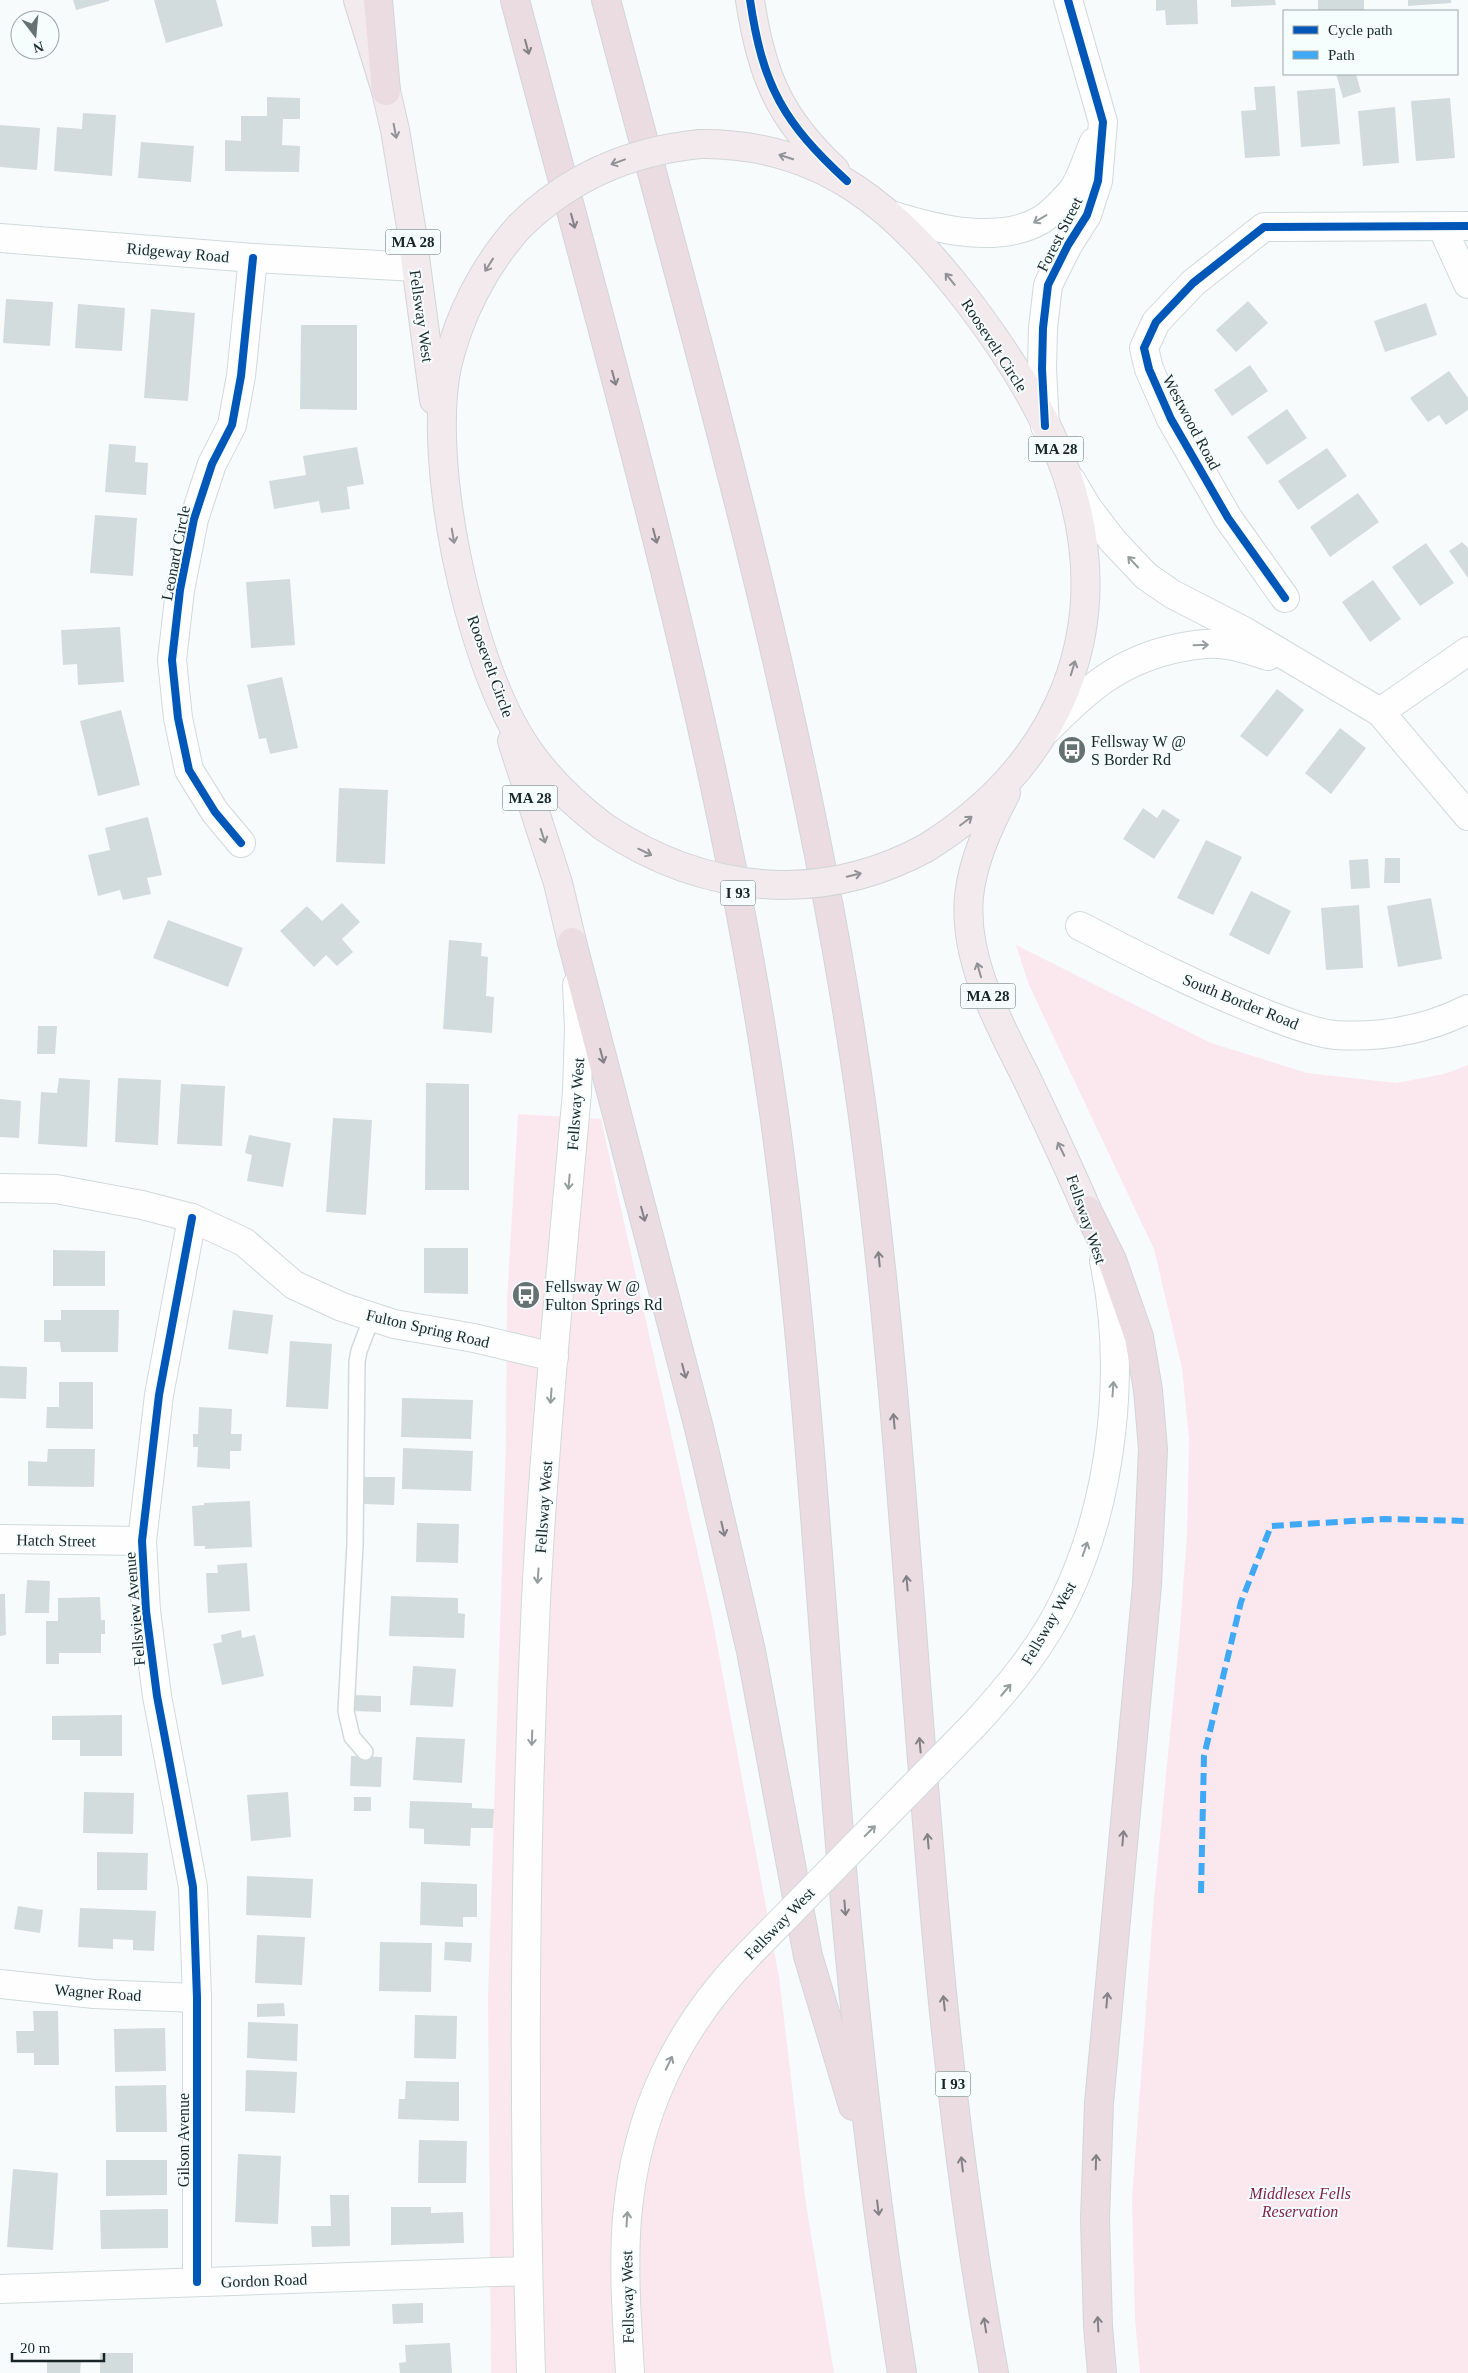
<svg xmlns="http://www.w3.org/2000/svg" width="1468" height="2373" viewBox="0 0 1468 2373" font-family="'Times New Roman',serif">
<rect width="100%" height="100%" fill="#f7fbfb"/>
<g fill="#fbe8ee">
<polygon points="1016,945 1211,1043 1307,1073 1396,1083 1444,1074 1468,1065 1468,2373 1140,2373 1135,2320 1132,2199 1154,1899 1179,1641 1187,1535 1189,1439 1182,1368 1154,1249 1029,985"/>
<polygon points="518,1114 601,1119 712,1617 779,1977 806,2204 834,2373 491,2373 488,1999 506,1441 507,1300"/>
</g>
<g fill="#d3dcdd">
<polygon points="73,0 109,0 109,1 76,10"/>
<polygon points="154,0 216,0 223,26 166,43"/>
<polygon points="1156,0 1197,0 1198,24 1166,25 1165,10 1156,11"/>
<polygon points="1231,0 1275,0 1276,5 1231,7"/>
<rect x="1318" y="0" width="46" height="11"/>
<polygon points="1408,0 1451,0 1451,3 1408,6"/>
<polygon points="1336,74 1356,74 1361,92 1343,98"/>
<polygon points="1275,86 1280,156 1245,158 1241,111 1256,110 1254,87"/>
<polygon points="1335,88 1340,144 1301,147 1297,91"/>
<polygon points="267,97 300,98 300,119 283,119 282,145 300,146 299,172 225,171 225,140 241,141 241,116 267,116"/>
<polygon points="1450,98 1455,158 1416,161 1411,101"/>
<polygon points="1395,107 1399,163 1363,166 1358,111"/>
<polygon points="83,113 116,115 112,176 54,171 57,127 82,129"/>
<polygon points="0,125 40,128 37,170 0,167"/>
<polygon points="141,142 194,146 191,182 138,178"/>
<polygon points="6,299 53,302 50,346 3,343"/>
<polygon points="1248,301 1268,323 1236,352 1216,330"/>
<polygon points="1426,303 1437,335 1385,352 1374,321"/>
<polygon points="78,304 125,308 122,351 75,348"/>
<polygon points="151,309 195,313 188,401 144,398"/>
<polygon points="301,325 357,325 357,410 300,409"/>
<polygon points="1250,365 1268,391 1232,416 1214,390"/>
<polygon points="1449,371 1468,398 1468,410 1446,425 1439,415 1428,422 1410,398"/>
<polygon points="1287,409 1307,438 1267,465 1247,437"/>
<polygon points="109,444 136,446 135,462 148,463 146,495 105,492"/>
<polygon points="357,447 364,484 347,487 350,509 321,513 319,501 274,509 269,481 306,475 303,456"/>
<polygon points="1327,448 1347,476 1298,510 1278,481"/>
<polygon points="1358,493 1379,522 1330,557 1310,527"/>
<polygon points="95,515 137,518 133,576 90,573"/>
<polygon points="1462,542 1468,548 1468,578 1449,551"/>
<polygon points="1426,543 1454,583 1420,606 1392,567"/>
<polygon points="290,579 295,645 251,648 246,582"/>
<polygon points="1373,580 1401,619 1370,642 1342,602"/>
<polygon points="120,627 124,682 78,685 77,664 63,665 61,630"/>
<polygon points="282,677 298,748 270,754 266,738 259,739 247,685"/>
<polygon points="1277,689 1304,710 1267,757 1240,736"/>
<polygon points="121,710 140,785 98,796 80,721"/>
<polygon points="1340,728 1366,748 1331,794 1305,773"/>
<polygon points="339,788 388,790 385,864 336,862"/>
<polygon points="1143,808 1157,818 1163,809 1180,820 1154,859 1123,839"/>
<polygon points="148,817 162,875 147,878 151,894 123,900 120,890 98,896 88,855 110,850 105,828"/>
<polygon points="1206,840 1242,857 1213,915 1177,898"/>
<polygon points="1385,858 1400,858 1400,883 1384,883"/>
<polygon points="1368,859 1370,888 1351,889 1349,860"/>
<polygon points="1251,891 1291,911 1269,955 1229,935"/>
<polygon points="1431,898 1442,959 1398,967 1387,906"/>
<polygon points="342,903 360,922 342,939 353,952 337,966 326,955 314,967 280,931 307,906 322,921"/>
<polygon points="1359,905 1363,968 1326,970 1321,908"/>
<polygon points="168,920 243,948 228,987 153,958"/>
<polygon points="449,940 482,943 481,956 488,957 486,996 494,997 492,1033 443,1029"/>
<polygon points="38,1026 57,1026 55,1054 37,1054"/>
<polygon points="59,1078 90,1080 87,1147 38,1144 41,1092 57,1093"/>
<polygon points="118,1078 161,1080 158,1145 115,1142"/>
<polygon points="426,1083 469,1084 469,1190 425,1190"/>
<polygon points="181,1084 225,1086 222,1146 177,1144"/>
<polygon points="0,1099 21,1101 19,1138 0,1137"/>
<polygon points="333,1118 372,1120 366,1215 326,1212"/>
<polygon points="249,1135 291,1143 283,1187 247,1181 252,1155 245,1153"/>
<polygon points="424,1248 468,1248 468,1294 424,1293"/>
<polygon points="53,1250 105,1251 105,1286 53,1286"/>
<polygon points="61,1310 119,1310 118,1352 61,1352 60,1342 44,1342 44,1320 61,1320"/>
<polygon points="233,1310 273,1315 268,1354 228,1349"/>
<polygon points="290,1341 332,1344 328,1409 286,1407"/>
<polygon points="0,1366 27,1367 26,1399 0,1398"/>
<polygon points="59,1382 93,1382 93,1429 46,1428 47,1407 59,1407"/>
<polygon points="402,1398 473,1400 471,1439 401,1437"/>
<polygon points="199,1407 232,1409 231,1434 242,1434 241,1451 230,1451 230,1469 197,1467 198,1447 193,1447 193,1434 198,1434"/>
<polygon points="403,1448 473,1451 471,1491 402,1489"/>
<polygon points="48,1449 95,1449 94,1487 28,1486 28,1461 47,1462"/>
<polygon points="364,1477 395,1477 394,1505 363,1504"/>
<polygon points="250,1501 252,1547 205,1549 205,1546 194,1546 192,1506 204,1505 204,1503"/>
<polygon points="417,1523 459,1524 458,1563 416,1562"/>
<polygon points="247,1563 250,1611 208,1613 206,1573 218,1573 217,1565"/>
<polygon points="27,1580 50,1581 49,1613 25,1613"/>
<polygon points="0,1594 5,1594 6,1635 0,1636"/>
<polygon points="391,1596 458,1598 458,1613 465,1614 464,1638 389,1636"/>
<polygon points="100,1597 101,1620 105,1620 105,1634 101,1634 101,1653 59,1653 59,1664 46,1664 46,1621 58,1621 58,1598"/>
<polygon points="241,1630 242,1638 255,1635 264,1676 222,1685 213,1644 222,1642 221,1635"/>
<polygon points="413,1666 456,1669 453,1707 410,1705"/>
<polygon points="353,1695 381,1696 381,1712 352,1711"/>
<polygon points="122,1715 122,1756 80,1756 80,1740 52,1740 52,1716"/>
<polygon points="416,1737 465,1739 462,1783 413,1780"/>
<polygon points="351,1756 382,1757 381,1787 350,1786"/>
<polygon points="84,1792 134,1793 133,1834 83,1833"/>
<polygon points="288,1792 291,1837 251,1841 247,1795"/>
<rect x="354" y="1797" width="17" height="14"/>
<polygon points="410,1801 472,1803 472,1808 494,1809 493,1828 471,1828 470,1846 424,1844 424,1829 409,1828"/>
<polygon points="97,1852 148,1853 147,1890 97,1890"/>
<polygon points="247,1876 313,1879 311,1918 246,1915"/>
<polygon points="421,1882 477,1884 477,1917 463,1917 463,1927 420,1925"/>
<polygon points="18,1906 43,1910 40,1933 14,1929"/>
<polygon points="80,1908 156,1911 154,1951 133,1950 133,1940 113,1939 113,1949 78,1947"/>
<polygon points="257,1935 305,1937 302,1985 255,1983"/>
<polygon points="380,1942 432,1943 431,1992 379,1991"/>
<polygon points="445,1942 472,1943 471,1962 444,1960"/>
<polygon points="284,2003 285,2016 257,2017 257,2004"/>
<polygon points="33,2011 58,2011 59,2065 34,2065 34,2053 17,2053 16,2031 34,2031"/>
<polygon points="415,2015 457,2016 456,2059 414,2058"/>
<polygon points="248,2022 298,2024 297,2061 247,2058"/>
<polygon points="165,2028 166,2071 115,2072 114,2029"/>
<polygon points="246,2070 297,2072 295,2113 245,2111"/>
<polygon points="406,2081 459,2082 459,2121 398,2119 399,2099 405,2099"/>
<polygon points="166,2085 167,2132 116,2132 115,2086"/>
<polygon points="419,2140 467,2141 466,2183 418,2183"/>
<polygon points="238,2154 281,2156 278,2224 235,2222"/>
<polygon points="106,2160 167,2160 167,2195 106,2196"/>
<polygon points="13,2169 58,2173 53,2250 7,2247"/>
<polygon points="330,2195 349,2195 350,2246 312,2247 311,2226 331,2226"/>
<polygon points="391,2207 431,2207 431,2213 463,2212 464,2243 391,2245"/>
<polygon points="168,2209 168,2248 101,2249 100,2210"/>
<polygon points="423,2303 423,2323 393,2324 392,2304"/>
<polygon points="450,2343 452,2373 400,2373 399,2363 406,2362 405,2345"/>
<rect x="100" y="2353" width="33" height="20"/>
<polygon points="47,2361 81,2361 80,2373 47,2373"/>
</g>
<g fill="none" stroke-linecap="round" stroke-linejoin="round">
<defs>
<polyline id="service" points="365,1752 352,1737 346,1711 355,1545 357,1362 359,1351 372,1317"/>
<g id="minor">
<polyline points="1442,227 1468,284"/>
<polyline points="0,238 253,258 415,267"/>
<polyline points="1285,598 1228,518 1171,419 1149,369 1144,348 1156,322 1193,283 1264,227 1468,226"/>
<polyline points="1380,712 1468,651"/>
<polyline points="241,843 215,812 189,770 178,718 172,660 180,590 194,519 212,464 232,425 241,376 253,258"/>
<path d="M1080,926c61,32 122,63 186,88 20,8 48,19 69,21 47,3 91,-5 133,-26"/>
<polyline points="0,1188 56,1189 142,1205 192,1218 244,1242 294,1285 342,1307 394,1324 474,1338 554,1357"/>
<polyline points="192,1218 159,1395 142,1541 146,1611 157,1696 193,1887 197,1998 197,2282"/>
<polyline points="0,1539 142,1541"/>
<polyline points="0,1984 94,1994 197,1998"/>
<polyline points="0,2289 528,2271"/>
</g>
<g id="tertiary">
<path d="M891,215c45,14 107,30 150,5 10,-6 23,-20 31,-29 10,-13 15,-34 22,-49"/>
<polyline points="1045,426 1042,369 1043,328 1048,285 1068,245 1087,215 1098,181 1103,122 1068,0"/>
</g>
<g id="secondary">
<polyline points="1071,480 1087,507 1113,541 1146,576 1172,594 1244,631 1380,712 1468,816"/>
<path d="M1047,730c40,-41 73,-70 131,-82 15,-3 34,-6 49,-3 14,2 28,7 41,11"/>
<path d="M973,1726c36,-39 70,-80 93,-129 47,-99 61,-229 38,-336"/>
<path d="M531,2373c-8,-258 -7,-516 5,-773 9,-170 26,-339 41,-508l2,-64 -2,-43"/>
<path d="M630,2373c-3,-51 -7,-104 -3,-155 9,-105 50,-190 123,-265"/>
</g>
<g id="primary">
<polyline points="358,0 386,91 395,130 411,227 434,400"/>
<path d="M750,0c11,74 29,118 85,170"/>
<path d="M700,144c125,-1 198,66 270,160 37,49 77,112 97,171 51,154 -7,289 -141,373"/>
<path d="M519,227c-35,39 -60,88 -72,139 -20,97 21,286 72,370 22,37 51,65 85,91"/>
<polyline points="512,741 558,883 572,942"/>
<path d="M1006,793c-17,32 -33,67 -37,103 -6,65 30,127 58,183 20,43 41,86 60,131"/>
</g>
<g id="motorway">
<polyline points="378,0 386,91"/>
<path d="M515,0c97,371 207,740 260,1120 31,228 44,458 62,688 15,189 35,378 65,565"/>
<path d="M606,0c97,367 204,732 256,1109 57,419 55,847 132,1264"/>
<polyline points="572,942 699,1428 751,1651 808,1956 853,2106"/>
<polyline points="1087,1210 1112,1260 1139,1337 1148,1390 1153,1449 1147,1585 1099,2103 1095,2219 1098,2326 1102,2373"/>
</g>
</defs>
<use href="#service" stroke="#d1dadb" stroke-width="18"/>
<use href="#minor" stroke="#d1dadb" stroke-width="30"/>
<use href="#tertiary" stroke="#d1dadb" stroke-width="30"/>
<use href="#secondary" stroke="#d1dadb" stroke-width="30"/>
<use href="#primary" stroke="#d2d6d6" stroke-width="30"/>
<use href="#motorway" stroke="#d2d6d6" stroke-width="30"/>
<use href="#service" stroke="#fefefe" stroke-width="15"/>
<use href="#minor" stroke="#fefefe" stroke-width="28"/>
<use href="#tertiary" stroke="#fefefe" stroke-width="28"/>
<use href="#secondary" stroke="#fefefe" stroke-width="28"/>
<use href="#primary" stroke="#f3eaed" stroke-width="28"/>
<use href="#motorway" stroke="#ebdce2" stroke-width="28"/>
<defs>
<polyline id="secondary-bridge" points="750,1953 973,1726"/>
<g id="primary-bridge">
<path d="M519,227c50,-50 111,-76 181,-83"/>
<path d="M604,827c99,66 215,79 322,21"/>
</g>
</defs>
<use href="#secondary-bridge" stroke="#d1dadb" stroke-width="30" stroke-linecap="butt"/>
<use href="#primary-bridge" stroke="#d2d6d6" stroke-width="30" stroke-linecap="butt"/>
<use href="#secondary-bridge" stroke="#fefefe" stroke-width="28"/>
<use href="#primary-bridge" stroke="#f3eaed" stroke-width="28"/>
<polyline stroke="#3fa9f5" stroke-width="6" stroke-dasharray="12 6" stroke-linecap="butt" points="1201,1893 1204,1756 1241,1602 1271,1526 1385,1519 1468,1521"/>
<defs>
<g id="cycleway">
<path d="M750,0c13,87 33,122 97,181"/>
<polyline points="1045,426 1042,369 1043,328 1048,285 1068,245 1087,215 1098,181 1103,122 1068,0"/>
<polyline points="1285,598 1228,518 1171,419 1149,369 1144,348 1156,322 1193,283 1264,227 1468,226"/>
<polyline points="241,843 215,812 189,770 178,718 172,660 180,590 194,519 212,464 232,425 241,376 253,258"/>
<polyline points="192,1218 159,1395 142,1541 146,1611 157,1696 193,1887 197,1998 197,2282"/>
</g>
</defs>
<use href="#cycleway" stroke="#f5fdfd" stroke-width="11"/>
<use href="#cycleway" stroke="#0057b8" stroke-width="8"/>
</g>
<defs><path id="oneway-shaft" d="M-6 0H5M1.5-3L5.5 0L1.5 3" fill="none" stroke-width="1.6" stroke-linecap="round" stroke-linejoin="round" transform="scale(1.25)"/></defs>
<g stroke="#828184">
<use href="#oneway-shaft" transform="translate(527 47) rotate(75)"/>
<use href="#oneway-shaft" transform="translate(573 221) rotate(75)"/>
<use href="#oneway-shaft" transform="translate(614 378) rotate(75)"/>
<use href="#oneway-shaft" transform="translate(655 536) rotate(75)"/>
<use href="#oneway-shaft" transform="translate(602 1056) rotate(75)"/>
<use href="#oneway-shaft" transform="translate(643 1214) rotate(75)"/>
<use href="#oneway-shaft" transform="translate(879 1259) rotate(-96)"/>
<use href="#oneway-shaft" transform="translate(684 1371) rotate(75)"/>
<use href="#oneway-shaft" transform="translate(894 1421) rotate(-95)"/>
<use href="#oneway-shaft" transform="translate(723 1529) rotate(77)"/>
<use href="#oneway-shaft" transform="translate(907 1583) rotate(-95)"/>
<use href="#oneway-shaft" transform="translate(920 1745) rotate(-95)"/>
<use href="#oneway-shaft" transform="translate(1123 1838) rotate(-85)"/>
<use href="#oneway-shaft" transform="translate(928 1841) rotate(-95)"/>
<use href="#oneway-shaft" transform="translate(845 1908) rotate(85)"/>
<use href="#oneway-shaft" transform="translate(1107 2000) rotate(-85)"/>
<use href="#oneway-shaft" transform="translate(944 2003) rotate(-96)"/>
<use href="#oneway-shaft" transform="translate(1096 2162) rotate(-88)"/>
<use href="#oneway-shaft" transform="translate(962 2164) rotate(-97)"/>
<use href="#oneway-shaft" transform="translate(878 2208) rotate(83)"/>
<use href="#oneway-shaft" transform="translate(1098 2324) rotate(-93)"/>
<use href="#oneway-shaft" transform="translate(985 2325) rotate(-99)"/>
</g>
<g stroke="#909294">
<use href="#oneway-shaft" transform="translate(395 131) rotate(79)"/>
<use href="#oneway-shaft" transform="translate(786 157) rotate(-162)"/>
<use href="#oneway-shaft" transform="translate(618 162) rotate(160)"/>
<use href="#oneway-shaft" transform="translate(489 265) rotate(122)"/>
<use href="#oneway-shaft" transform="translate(950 279) rotate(-129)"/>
<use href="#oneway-shaft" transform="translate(453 536) rotate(80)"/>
<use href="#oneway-shaft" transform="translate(1073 668) rotate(-73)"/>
<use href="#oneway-shaft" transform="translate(966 821) rotate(-37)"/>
<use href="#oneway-shaft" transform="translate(543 836) rotate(72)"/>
<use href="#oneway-shaft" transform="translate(645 852) rotate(26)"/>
<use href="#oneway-shaft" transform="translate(854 875) rotate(-13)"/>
<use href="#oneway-shaft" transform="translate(979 970) rotate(-106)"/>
<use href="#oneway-shaft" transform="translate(1061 1149) rotate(-116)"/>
</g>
<g stroke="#969d9d">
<use href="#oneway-shaft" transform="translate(1040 219) rotate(149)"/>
<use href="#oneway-shaft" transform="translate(1133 562) rotate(-133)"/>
<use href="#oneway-shaft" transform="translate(1201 645) rotate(-2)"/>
<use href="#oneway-shaft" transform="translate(569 1182) rotate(95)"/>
<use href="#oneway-shaft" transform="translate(1113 1389) rotate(-86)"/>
<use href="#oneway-shaft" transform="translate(551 1396) rotate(94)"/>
<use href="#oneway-shaft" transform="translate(1085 1549) rotate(-71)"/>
<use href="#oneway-shaft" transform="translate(538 1576) rotate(94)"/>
<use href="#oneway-shaft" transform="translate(1006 1690) rotate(-50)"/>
<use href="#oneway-shaft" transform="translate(532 1738) rotate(92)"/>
<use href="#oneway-shaft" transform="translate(870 1831) rotate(-45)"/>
<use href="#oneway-shaft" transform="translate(669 2063) rotate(-64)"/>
<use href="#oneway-shaft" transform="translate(627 2219) rotate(-86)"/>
</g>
<defs>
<symbol id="bus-disc" viewBox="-11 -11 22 22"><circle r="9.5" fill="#667171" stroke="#f5fdfd"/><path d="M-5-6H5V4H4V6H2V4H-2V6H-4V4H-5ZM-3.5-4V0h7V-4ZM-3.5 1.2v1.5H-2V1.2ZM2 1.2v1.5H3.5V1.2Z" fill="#fff"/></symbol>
</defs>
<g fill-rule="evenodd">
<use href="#bus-disc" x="1056" y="734" width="32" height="32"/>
<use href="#bus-disc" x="510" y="1279" width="32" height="32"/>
</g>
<g text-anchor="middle" stroke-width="4" stroke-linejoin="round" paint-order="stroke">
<g fill="#f5fdfd" stroke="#5a6667" stroke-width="1">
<rect x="385.5" y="229.5" width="55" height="25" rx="4"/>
<rect x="1028.5" y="436.5" width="55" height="25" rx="4"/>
<rect x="502.5" y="785.5" width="55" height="25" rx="4"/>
<rect x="720.5" y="880.5" width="35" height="25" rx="4"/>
<rect x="960.5" y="983.5" width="55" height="25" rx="4"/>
<rect x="935.5" y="2071.5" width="35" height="25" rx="4"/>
</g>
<g font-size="15" font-weight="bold" fill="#182627">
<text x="413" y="247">MA 28</text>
<text x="1056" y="454">MA 28</text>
<text x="530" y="803">MA 28</text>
<text x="738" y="898">I 93</text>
<text x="988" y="1001">MA 28</text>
<text x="953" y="2089">I 93</text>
</g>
<g font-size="16" fill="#182627" stroke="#f5fdfd">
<text transform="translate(1059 234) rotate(-63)" y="6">Forest Street</text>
<text transform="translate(178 252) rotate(5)" y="6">Ridgeway Road</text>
<text transform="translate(422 316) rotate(82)" y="6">Fellsway West</text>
<text transform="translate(995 345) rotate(57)" y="6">Roosevelt Circle</text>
<text transform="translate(1192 422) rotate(62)" y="6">Westwood Road</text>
<text transform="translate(175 553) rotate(-79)" y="6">Leonard Circle</text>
<text transform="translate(491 666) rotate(70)" y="6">Roosevelt Circle</text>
<text transform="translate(1241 1001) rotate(22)" y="6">South Border Road</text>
<text transform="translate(575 1104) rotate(-86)" y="6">Fellsway West</text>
<text transform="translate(1087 1219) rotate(71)" y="6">Fellsway West</text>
<text transform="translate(428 1328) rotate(13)" y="6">Fulton Spring Road</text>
<text transform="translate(543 1507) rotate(-86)" y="6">Fellsway West</text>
<text transform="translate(56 1540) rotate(1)" y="6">Hatch Street</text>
<text transform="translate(134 1609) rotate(-95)" y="6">Fellsview Avenue</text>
<text transform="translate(1048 1623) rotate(-60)" y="6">Fellsway West</text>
<text transform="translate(779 1923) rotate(-46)" y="6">Fellsway West</text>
<text transform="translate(98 1992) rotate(4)" y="6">Wagner Road</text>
<text transform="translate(183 2140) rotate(-90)" y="6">Gilson Avenue</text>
<text transform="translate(264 2280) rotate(-2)" y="6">Gordon Road</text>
<text transform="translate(627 2297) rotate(-91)" y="6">Fellsway West</text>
</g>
<g font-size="16" fill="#182627" stroke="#f5fdfd" text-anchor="start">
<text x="1091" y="747">Fellsway W @<tspan x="1091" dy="18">S Border Rd</tspan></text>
<text x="545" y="1292">Fellsway W @<tspan x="545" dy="18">Fulton Springs Rd</tspan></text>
</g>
<g font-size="16" font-style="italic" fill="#7e1e46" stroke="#f5fdfd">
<text x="1300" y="2199">Middlesex Fells<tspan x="1300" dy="18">Reservation</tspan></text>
</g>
</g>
<rect x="1283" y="10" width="175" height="65" fill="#f5fdfd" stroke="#9da7a7"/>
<rect x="1293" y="26" width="25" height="8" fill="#0057b8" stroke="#9da7a7"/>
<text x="1328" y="35" font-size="15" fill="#182627">Cycle path</text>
<rect x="1293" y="51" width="25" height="8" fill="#3fa9f5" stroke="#9da7a7"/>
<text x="1328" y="60" font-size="15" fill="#182627">Path</text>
<g transform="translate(35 35) rotate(164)"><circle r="24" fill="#f5fdfd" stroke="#9da7a7"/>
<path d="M0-4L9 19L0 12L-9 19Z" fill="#667171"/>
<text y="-8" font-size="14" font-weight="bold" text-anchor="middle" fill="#182627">N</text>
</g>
<path d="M12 2353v8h92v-8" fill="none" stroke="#182627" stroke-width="2.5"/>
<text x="20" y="2353" font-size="15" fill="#182627" stroke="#f5fdfd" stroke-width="4" paint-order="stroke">20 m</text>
</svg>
